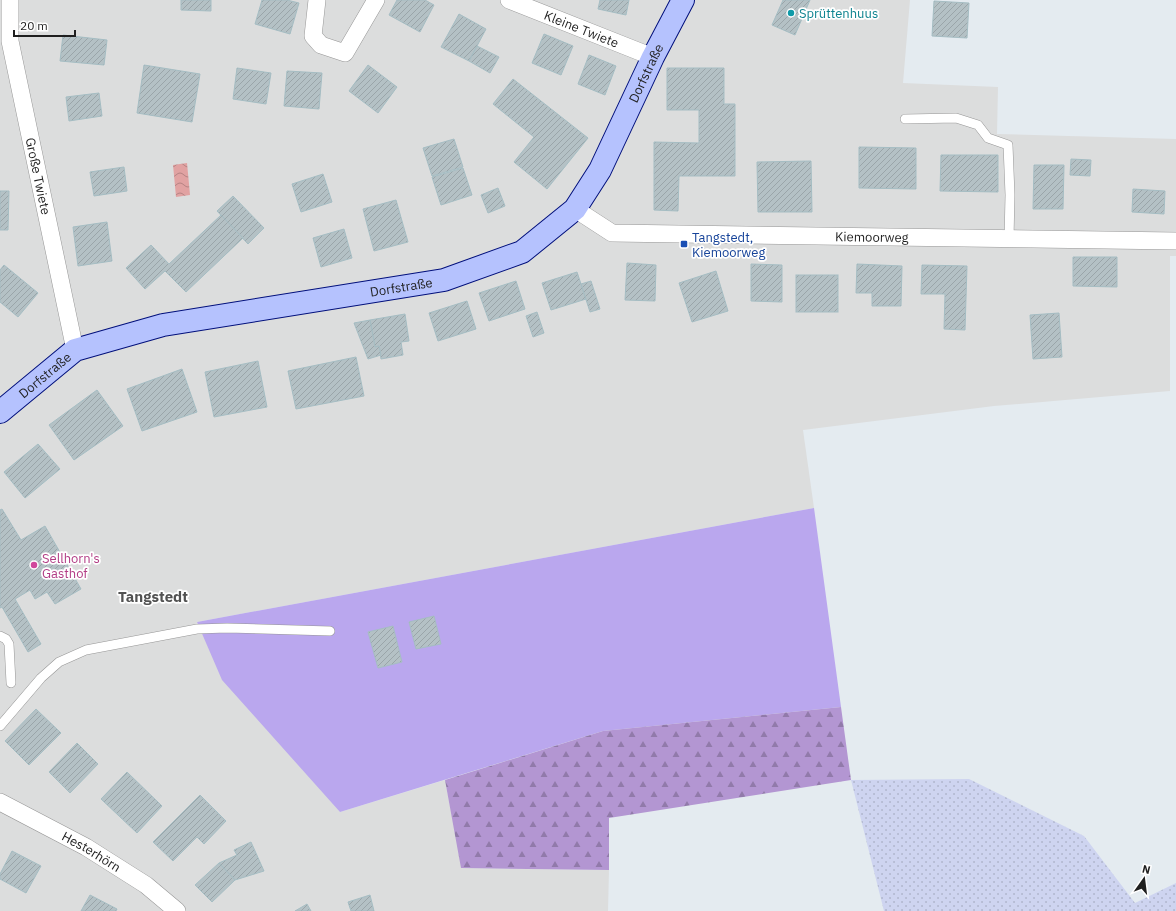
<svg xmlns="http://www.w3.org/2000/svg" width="1176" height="911" viewBox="0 0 1176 911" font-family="'IBM Plex Sans',sans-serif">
<defs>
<pattern id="farmland-dots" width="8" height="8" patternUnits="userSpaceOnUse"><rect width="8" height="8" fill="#ced4f0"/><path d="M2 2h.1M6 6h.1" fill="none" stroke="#b0b6cd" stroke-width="1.8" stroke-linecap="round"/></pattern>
<pattern id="forest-firs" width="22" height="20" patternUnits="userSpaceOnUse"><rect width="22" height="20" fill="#b396d2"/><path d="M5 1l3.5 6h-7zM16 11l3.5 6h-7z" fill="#917aaa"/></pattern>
<pattern id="water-waves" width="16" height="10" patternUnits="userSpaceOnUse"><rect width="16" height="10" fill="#e1a2a2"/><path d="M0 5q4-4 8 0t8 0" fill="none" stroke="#b68383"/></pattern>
<pattern id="building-hatch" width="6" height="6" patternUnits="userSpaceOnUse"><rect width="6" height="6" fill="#b4c1c5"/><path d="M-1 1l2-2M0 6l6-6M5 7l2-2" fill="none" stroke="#9aa5a9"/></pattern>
</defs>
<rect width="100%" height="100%" fill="#e4ebf0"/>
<polygon fill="#dcdddd" points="0,0 910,0 903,83 998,87 997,134 1176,139 1176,256 1170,256 1170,391 994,406 803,430 814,508 197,622 340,812 445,780 462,868 609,870 608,911 0,911"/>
<polygon fill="url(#farmland-dots)" points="969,779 1084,836 1135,903 1176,883 1176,911 884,911 851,780"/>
<polygon fill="#baa7ee" points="814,508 841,707 603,731 340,812 222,680 197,622"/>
<polygon fill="url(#forest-firs)" points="841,707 851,780 609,818 609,870 461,868 445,780 603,731"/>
<polygon fill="url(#water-waves)" points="187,163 190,195 176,197 173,165"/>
<g fill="url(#building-hatch)" stroke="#a5bdc3">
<polygon points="181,0 211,0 211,11 181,10"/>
<polygon points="262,0 287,0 299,3 290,34 255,24"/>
<polygon points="397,0 425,0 434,5 420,32 389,15"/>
<polygon points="600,0 629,0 626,15 598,9"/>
<polygon points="783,0 810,0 795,35 772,25"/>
<polygon points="934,1 969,3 967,38 932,36"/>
<polygon points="459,14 486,29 469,61 441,47"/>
<polygon points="544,34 573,46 561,75 532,63"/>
<polygon points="63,35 107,40 104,65 60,61"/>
<polygon points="477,46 499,57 490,73 469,61"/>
<polygon points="589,55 616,66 605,95 578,84"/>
<polygon points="144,65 200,74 192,122 137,113"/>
<polygon points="368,65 397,87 378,113 349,91"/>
<polygon points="237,68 271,73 266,104 233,99"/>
<polygon points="667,68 724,68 724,104 735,104 735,176 679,176 678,211 654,210 654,142 699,143 699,110 667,110"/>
<polygon points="287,71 322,73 319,109 284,106"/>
<polygon points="513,79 588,138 547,189 514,162 534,137 493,104"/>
<polygon points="99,93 102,116 69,121 66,97"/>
<polygon points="454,139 463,167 432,176 423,148"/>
<polygon points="859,147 916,148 916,189 859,188"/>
<polygon points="941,155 998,155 998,192 940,191"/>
<polygon points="1071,159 1091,160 1090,176 1070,175"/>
<polygon points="811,161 812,212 758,212 757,162"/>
<polygon points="1034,165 1064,165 1063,209 1033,209"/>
<polygon points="124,167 127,191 94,196 90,172"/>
<polygon points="463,168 472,195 441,205 432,177"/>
<polygon points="323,174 332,202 301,212 292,184"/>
<polygon points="498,188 505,206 488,213 481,195"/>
<polygon points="1133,189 1165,191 1164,214 1132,212"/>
<polygon points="0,191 9,191 8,230 0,230"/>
<polygon points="233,196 264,228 248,244 217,211"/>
<polygon points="396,200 408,242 374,251 363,209"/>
<polygon points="221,215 243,238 186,292 165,271 145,289 126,268 151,245 169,264"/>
<polygon points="107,222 112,261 78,266 73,227"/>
<polygon points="344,229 352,258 321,267 313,238"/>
<polygon points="1073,257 1117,257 1117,287 1073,286"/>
<polygon points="627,263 656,265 655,301 625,300"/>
<polygon points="751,264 782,265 782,302 751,301"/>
<polygon points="857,264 902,266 901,306 872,306 872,293 856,293"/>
<polygon points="4,265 38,293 18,317 0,302 0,270"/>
<polygon points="922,265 967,266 965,330 944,329 945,294 921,294"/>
<polygon points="716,271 728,311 692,322 679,283"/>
<polygon points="577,272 586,299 551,310 542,283"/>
<rect x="796" y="275" width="42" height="37"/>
<polygon points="516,281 525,309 489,321 479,293"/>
<polygon points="591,281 600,309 590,312 581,284"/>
<polygon points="467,301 476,329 438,341 429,313"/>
<polygon points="537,312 544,333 533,337 526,316"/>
<polygon points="1059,313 1062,357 1033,359 1030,315"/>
<polygon points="405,314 409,341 401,342 403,355 381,359 379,346 375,347 370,320"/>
<polygon points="370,320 375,347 379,346 381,355 368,359 354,323"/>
<polygon points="356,357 364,396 296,409 288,371"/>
<polygon points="258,361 267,407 214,417 205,372"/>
<polygon points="182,369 197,412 142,431 127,389"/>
<polygon points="97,390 123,426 74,460 49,425"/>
<polygon points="38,444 60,469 25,498 4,472"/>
<polygon points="2,509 21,540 45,526 81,589 55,604 47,592 35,599 30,590 15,599 41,644 28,652 2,607 0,608 0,510"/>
<polygon points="434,616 441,644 416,649 409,622"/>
<polygon points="393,626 402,662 378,668 368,632"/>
<polygon points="36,709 61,733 29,765 5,741"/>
<polygon points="77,743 98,764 70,793 49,772"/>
<polygon points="127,772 162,806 137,833 101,799"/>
<polygon points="200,795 226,821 204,844 197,837 173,861 153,842"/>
<polygon points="251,842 264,871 235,880 219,863 237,855 234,850"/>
<polygon points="12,851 41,866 26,893 0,879 0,874"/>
<polygon points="219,863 235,880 212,902 195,885"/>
<polygon points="90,895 117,909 116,911 81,911"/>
<polygon points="370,895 374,911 351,911 348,902"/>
<polygon points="307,904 311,911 295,911"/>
</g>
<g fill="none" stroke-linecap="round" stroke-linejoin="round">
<defs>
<g id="service">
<polyline points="905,119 956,118 978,125 988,138 1008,145 1010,195 1009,239"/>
<polyline points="0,636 6,639 9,644 11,683"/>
<polyline points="0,726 41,678 59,662 86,650 197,629 227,628 330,631"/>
</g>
<g id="minor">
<path id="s1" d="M10,0v41l65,309"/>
<polyline points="317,0 313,36 321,45 345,53 376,0"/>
<path id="s2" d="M509,0l144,57"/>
<path id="s3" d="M575,209l37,24 564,8"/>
<path id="s4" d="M0,802l86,45 60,38 31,26"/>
</g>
<g id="secondary">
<path id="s5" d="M0,412l75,-62 88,-25 281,-45 78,-28 53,-43 25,-39 53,-113 30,-57"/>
</g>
</defs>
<use href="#service" stroke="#969696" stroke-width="10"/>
<use href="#minor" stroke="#969696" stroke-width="18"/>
<use href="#secondary" stroke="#000f7b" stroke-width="24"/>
<use href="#service" stroke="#fff" stroke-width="9"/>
<use href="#minor" stroke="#fff" stroke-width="17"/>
<use href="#secondary" stroke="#b5c2fe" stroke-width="22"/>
</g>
<circle fill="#0f9aa8" stroke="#fff" stroke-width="1.5" cx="791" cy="13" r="4"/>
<rect fill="#1a4fb4" stroke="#fff" stroke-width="1.5" x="680" y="240" width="8" height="8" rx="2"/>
<circle fill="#d1479c" stroke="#fff" stroke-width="1.5" cx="34" cy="565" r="4"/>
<g text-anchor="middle" stroke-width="3.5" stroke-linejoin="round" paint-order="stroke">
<g font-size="13" fill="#0d838f" stroke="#fff" text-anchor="start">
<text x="799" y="18">Sprüttenhuus</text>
</g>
<g font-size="13" fill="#1f1f1f" stroke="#fff">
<text dy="5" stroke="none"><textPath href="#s2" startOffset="78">Kleine Twiete</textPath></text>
<text dy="5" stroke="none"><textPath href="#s5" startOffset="778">Dorfstraße</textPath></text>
<text dy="5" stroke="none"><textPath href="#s1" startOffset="179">Große Twiete</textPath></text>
<text dy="5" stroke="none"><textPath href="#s3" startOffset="304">Kiemoorweg</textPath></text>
<text dy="5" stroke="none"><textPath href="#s5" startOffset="430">Dorfstraße</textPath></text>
<text dy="5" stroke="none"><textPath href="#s5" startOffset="58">Dorfstraße</textPath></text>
<text dy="5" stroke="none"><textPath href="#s4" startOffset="104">Hesterhörn</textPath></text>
</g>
<g font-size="13" fill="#164399" stroke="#fff" text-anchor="start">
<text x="692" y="242">Tangstedt,<tspan x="692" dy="15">Kiemoorweg</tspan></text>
</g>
<g font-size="13" fill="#b23c85" stroke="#fff" text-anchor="start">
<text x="42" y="563">Sellhorn's<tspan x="42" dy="15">Gasthof</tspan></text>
</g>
<g font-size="15" font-weight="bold" fill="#525252" stroke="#fff">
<text x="153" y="602">Tangstedt</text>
</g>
</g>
<g transform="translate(1144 879) rotate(14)" stroke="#ffffff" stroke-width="3" paint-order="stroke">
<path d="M0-3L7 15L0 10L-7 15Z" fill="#1f1f1f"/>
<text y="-6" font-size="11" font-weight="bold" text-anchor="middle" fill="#1f1f1f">N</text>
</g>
<path d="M14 30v6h61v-6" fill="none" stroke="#1f1f1f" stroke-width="2"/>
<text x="20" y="30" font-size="12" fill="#1f1f1f" stroke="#ffffff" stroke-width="3" paint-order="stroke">20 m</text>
</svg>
